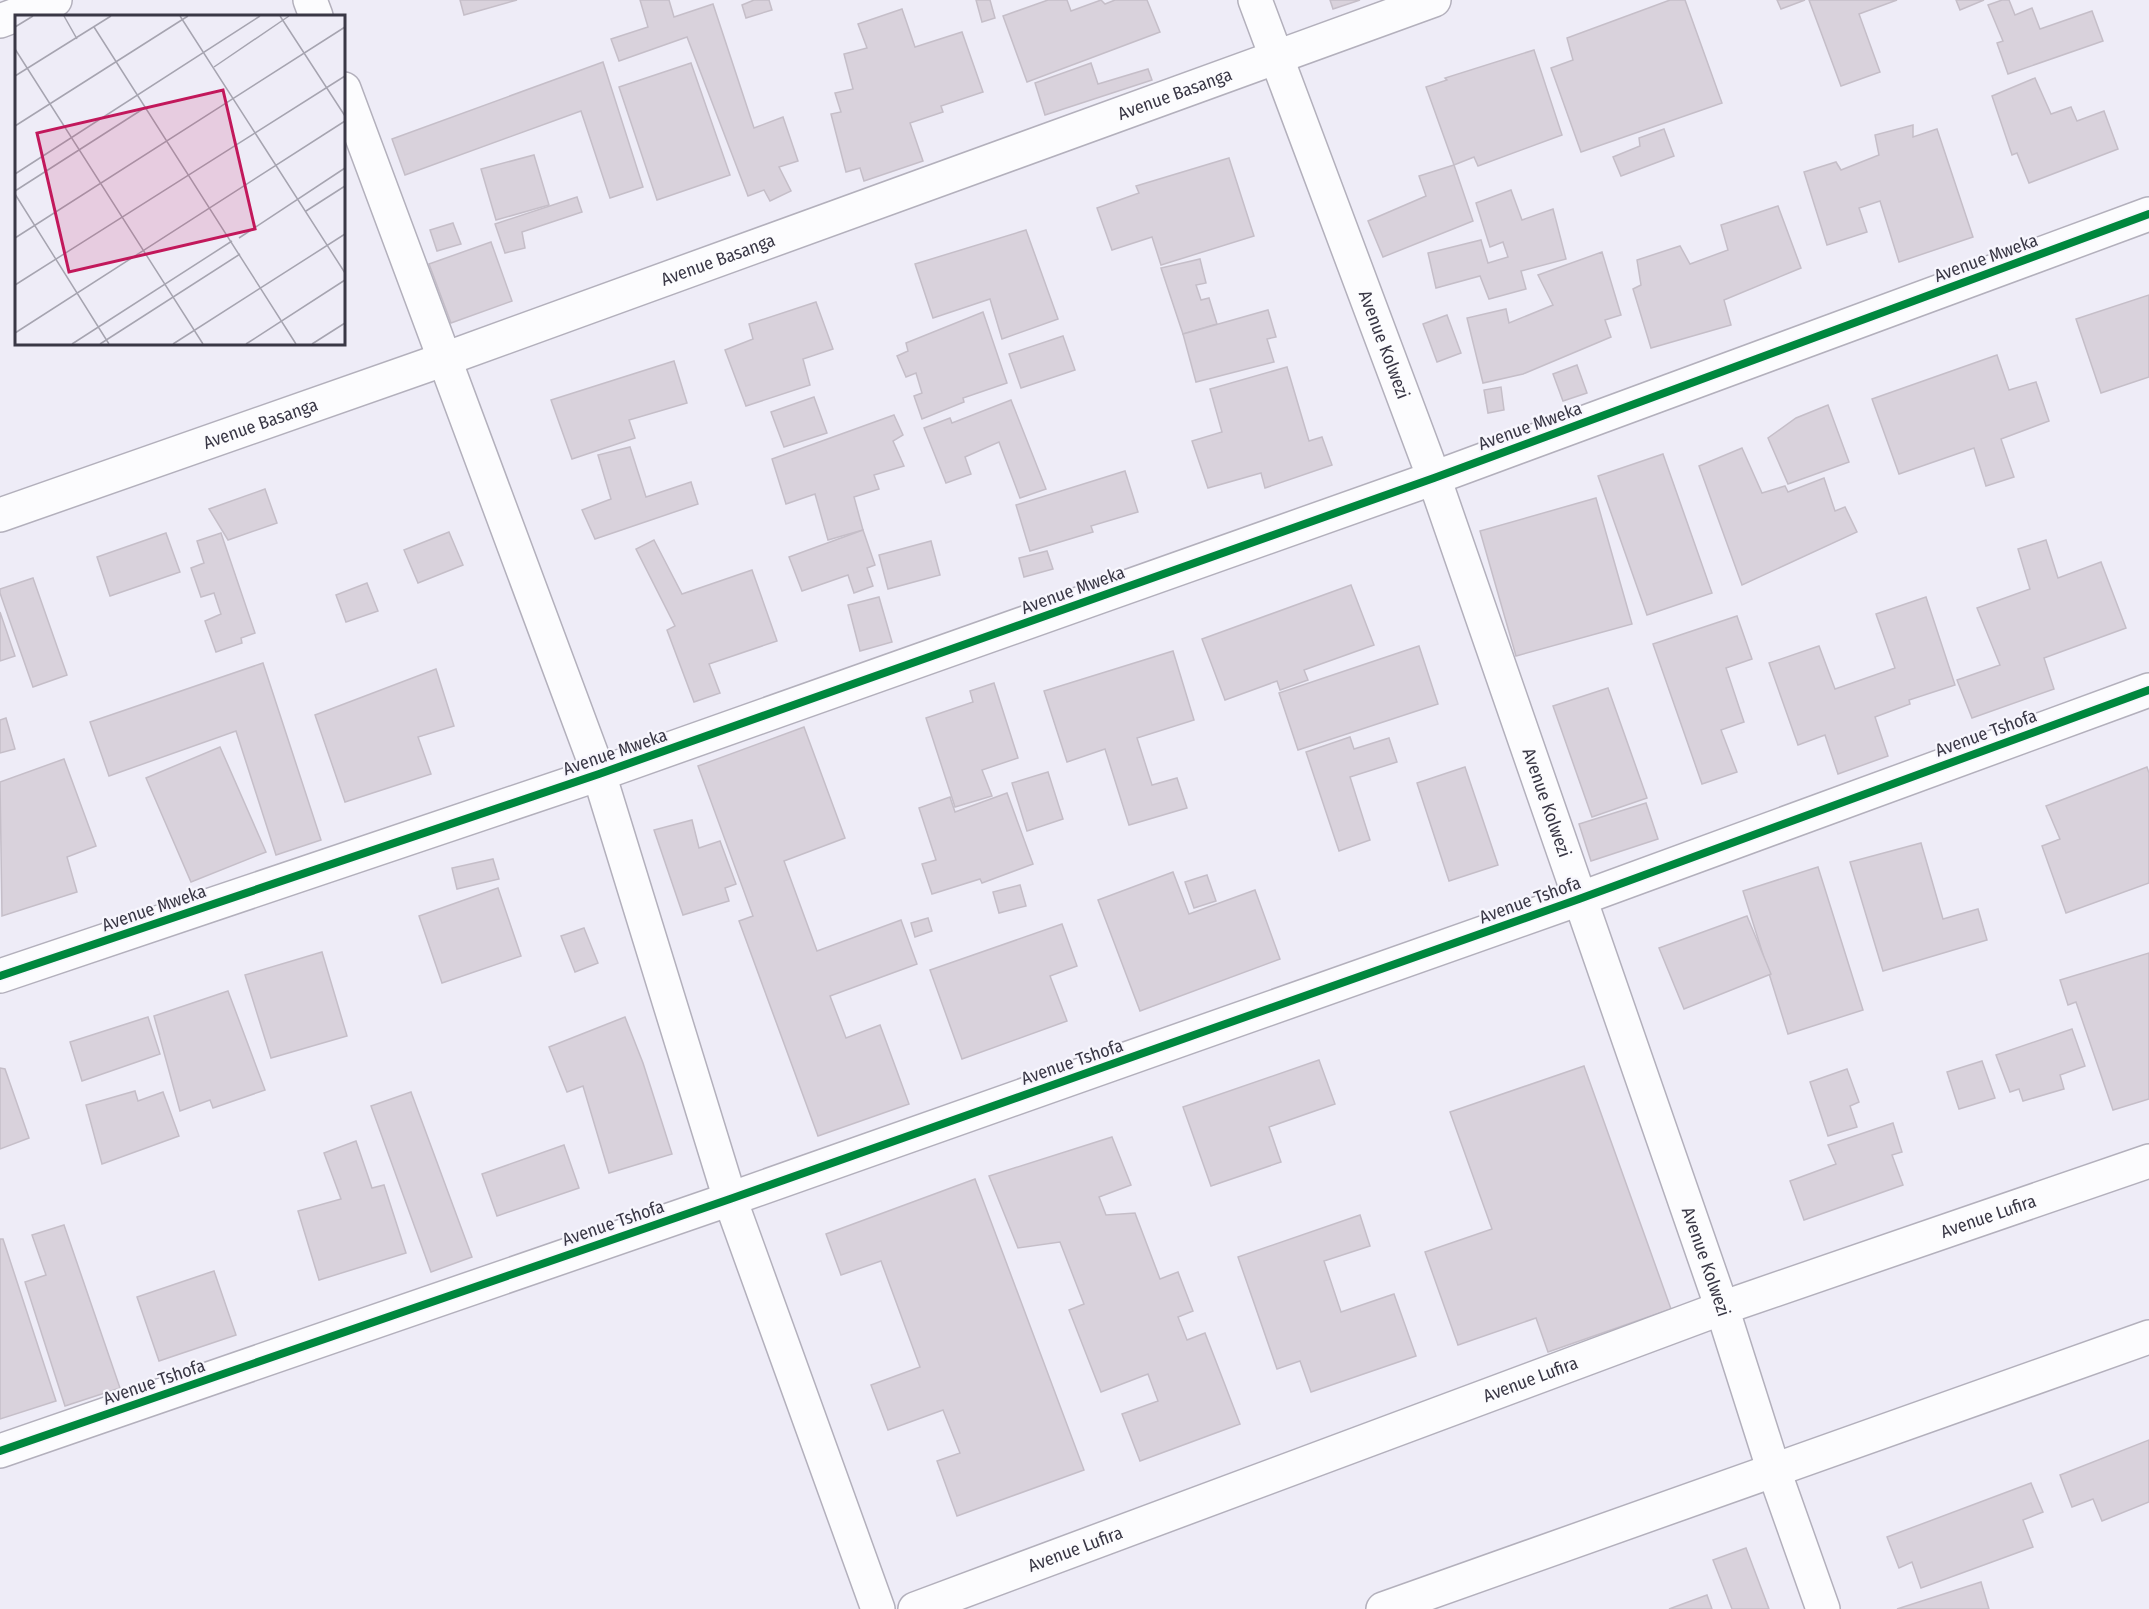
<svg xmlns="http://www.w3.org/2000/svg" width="2149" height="1609" viewBox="0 0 2149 1609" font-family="'Fira Sans Condensed',sans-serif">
<rect width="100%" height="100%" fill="#eeecf7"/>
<g fill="#d9d2dc" stroke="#c5bec8" stroke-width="1.5">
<polygon points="460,0 517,0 464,15"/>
<polygon points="640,0 669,0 674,17 713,4 754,128 783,117 798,161 779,167 791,191 770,201 764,190 748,196 687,37 619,61 611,39 648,27"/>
<polygon points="769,0 772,10 746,18 742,5 754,0"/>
<polygon points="976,0 990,0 995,18 982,22"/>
<polygon points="1048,0 1067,0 1071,11 1101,0 1105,4 1115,0 1147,0 1160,32 1027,82 1003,16"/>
<polygon points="1330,0 1360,0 1333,9"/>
<polygon points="1670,0 1685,0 1722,103 1581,152 1551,68 1573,60 1567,38"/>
<polygon points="1777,0 1805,0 1781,9"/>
<polygon points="1809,0 1897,0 1859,14 1880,72 1841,86"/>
<polygon points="1956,0 1984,0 1960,10"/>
<polygon points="2002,0 2009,0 2015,15 2032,8 2040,29 2092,11 2103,41 2008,74 1997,43 2003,41 1988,5"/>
<polygon points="902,9 915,47 962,32 983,92 941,106 943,112 910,123 923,161 864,181 860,168 846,172 831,114 841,112 835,93 853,89 844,54 867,48 858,24"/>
<polygon points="1534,50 1562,135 1478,166 1474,157 1454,165 1426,87 1447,80 1445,78"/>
<polygon points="603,62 643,187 610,198 581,111 405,175 392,139"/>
<polygon points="691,63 730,175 657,200 619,87"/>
<polygon points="1091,63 1098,84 1148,69 1152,80 1045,115 1035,83"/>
<polygon points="2035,78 2051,114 2071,107 2077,121 2104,111 2118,149 2029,183 2017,153 2012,155 1992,96"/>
<polygon points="1913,125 1913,137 1937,129 1973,237 1899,262 1880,201 1859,208 1867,232 1827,245 1804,172 1836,162 1841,170 1879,155 1875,135"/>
<polygon points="1664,129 1674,156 1621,176 1613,157 1640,146 1639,138"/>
<polygon points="534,155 549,205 496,220 481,169"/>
<polygon points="1229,158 1254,236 1161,265 1152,237 1112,250 1097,208 1139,193 1136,186"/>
<polygon points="1454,165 1473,221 1383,257 1368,221 1426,196 1419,176"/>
<polygon points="1511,190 1522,220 1553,209 1566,259 1521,271 1526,289 1489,299 1480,276 1436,288 1428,253 1481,240 1488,263 1508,257 1503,242 1490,247 1476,203"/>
<polygon points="577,197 582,212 522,232 525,248 505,253 495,224"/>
<polygon points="1778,206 1801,268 1724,300 1731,325 1651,348 1633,289 1641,285 1637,260 1680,246 1690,264 1728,250 1721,225"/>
<polygon points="453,223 461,244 437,251 430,230"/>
<polygon points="1026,230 1058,319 1002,339 990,299 933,318 915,264"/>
<polygon points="491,242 512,301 451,323 429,264"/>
<polygon points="1602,252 1621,315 1605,320 1611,337 1523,374 1483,383 1467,318 1506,309 1509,323 1553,305 1538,275"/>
<polygon points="1200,259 1206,283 1196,285 1201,300 1209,298 1217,324 1183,334 1161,268"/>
<polygon points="2149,295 2149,377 2101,393 2076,319"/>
<polygon points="816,302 833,349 803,359 810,385 746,406 725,350 753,339 749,324"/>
<polygon points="1268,310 1276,337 1267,339 1274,362 1196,382 1183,334"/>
<polygon points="983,312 1007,383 963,398 964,402 922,419 914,396 922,393 916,373 906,377 897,356 908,351 906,343"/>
<polygon points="1447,315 1461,353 1437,362 1423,324"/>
<polygon points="1063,336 1075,370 1021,388 1009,354"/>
<polygon points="1997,355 2009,390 2036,382 2049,421 2001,439 2014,477 1986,486 1974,448 1899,474 1872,399"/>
<polygon points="674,361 687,403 629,420 635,438 572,459 551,400"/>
<polygon points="1577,365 1587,393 1563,401 1553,374"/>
<polygon points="1287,367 1309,441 1322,437 1332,465 1265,488 1261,473 1208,488 1192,441 1222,432 1210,389"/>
<polygon points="1501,387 1504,410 1488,413 1484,390"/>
<polygon points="814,397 827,433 784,447 771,412"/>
<polygon points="1011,400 1046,489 1020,498 999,442 965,457 971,474 946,483 924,428 950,418 952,423"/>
<polygon points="1828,405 1849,462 1788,484 1768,438 1796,418"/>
<polygon points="894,415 903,435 893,441 904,466 874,475 879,489 854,497 863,530 828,540 815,494 786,504 772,459"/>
<polygon points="630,447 646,497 691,482 698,504 595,539 582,510 611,499 598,455"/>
<polygon points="1742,448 1762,493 1785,486 1788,492 1824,478 1835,511 1845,507 1857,532 1742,585 1699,466"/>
<polygon points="1663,454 1712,593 1647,615 1598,476"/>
<polygon points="1125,471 1138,512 1091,526 1093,532 1030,551 1016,505"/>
<polygon points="265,489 277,523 228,540 209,509"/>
<polygon points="1596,498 1632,624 1516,656 1480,531"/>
<polygon points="863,530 875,565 867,568 873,586 854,593 848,575 802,591 789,557"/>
<polygon points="449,532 463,565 418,583 404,550"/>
<polygon points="166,533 180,572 110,596 97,557"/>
<polygon points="221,533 255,633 241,638 242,643 216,652 205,621 221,614 214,593 201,597 191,568 204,563 197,541"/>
<polygon points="654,540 682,594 752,570 777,641 709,664 720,693 694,702 667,630 675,626 636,549"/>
<polygon points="2046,540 2058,578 2101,562 2126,628 2044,658 2054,689 1972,718 1957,680 2000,665 1977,608 2030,589 2018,549"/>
<polygon points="931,541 940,575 888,589 879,555"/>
<polygon points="1047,551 1053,569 1024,577 1019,558"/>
<polygon points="33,578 67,675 33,687 0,593 0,589"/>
<polygon points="367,583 378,611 346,622 336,595"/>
<polygon points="1351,585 1374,645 1304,670 1308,680 1280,690 1277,681 1225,700 1202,639"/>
<polygon points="879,597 892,642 860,651 848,605"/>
<polygon points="1926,597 1955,685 1909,700 1910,704 1875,717 1888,756 1838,774 1825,735 1798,745 1769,663 1819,646 1835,689 1895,668 1876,614"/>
<polygon points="0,612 15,656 0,661"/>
<polygon points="1737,616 1752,659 1726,668 1744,722 1721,730 1737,772 1702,784 1653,644"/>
<polygon points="1419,646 1438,704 1298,750 1279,693"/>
<polygon points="1173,651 1194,720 1137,738 1152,785 1177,778 1187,808 1129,825 1105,749 1067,762 1044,691"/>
<polygon points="263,663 321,840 276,855 236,731 109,776 90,722"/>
<polygon points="436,669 454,726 418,737 431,774 345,802 315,715"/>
<polygon points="994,683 1018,758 982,770 992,796 955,807 926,718 973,702 970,691"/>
<polygon points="1608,688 1647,798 1592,817 1553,706"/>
<polygon points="6,718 15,749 0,753 0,720"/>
<polygon points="804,727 845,838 784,861 817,951 901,920 917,964 830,996 846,1038 880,1025 909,1104 818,1136 739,921 753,916 698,766"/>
<polygon points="1350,737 1354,749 1389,738 1397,762 1350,777 1370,840 1339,851 1306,752"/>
<polygon points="220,747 266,852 191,882 146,778"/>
<polygon points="64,759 96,846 67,857 77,892 2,916 0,782"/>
<polygon points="1465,767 1498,865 1449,881 1417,783"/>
<polygon points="2147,767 2149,773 2149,883 2066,913 2042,846 2060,839 2046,806"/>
<polygon points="1048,772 1063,819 1027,831 1012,783"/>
<polygon points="1007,793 1033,864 982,883 980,879 932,894 922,864 936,860 919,808 950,797 955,812"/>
<polygon points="1646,803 1658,839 1591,861 1579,824"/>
<polygon points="692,820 699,848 720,841 736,884 725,888 729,901 683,915 654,830"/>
<polygon points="1921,843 1943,919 1978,909 1987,940 1883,971 1850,862"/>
<polygon points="493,859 499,879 457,889 452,868"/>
<polygon points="1818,867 1863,1010 1788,1034 1743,891"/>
<polygon points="1173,872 1189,914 1255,890 1280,959 1140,1011 1098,900"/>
<polygon points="1207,875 1216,901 1194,908 1185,882"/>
<polygon points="1020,885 1026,906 999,913 993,892"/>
<polygon points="498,888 521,956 442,983 419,916"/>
<polygon points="1747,916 1771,974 1684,1009 1659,948"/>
<polygon points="928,918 932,931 915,937 911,923"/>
<polygon points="1062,924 1077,966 1050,976 1067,1021 962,1059 930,970"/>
<polygon points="584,928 598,963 575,972 561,936"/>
<polygon points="322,952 347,1036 271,1058 245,975"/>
<polygon points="2149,953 2149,1099 2113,1110 2076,1002 2068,1005 2060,980"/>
<polygon points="228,991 265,1090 213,1108 210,1100 180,1111 154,1016"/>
<polygon points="148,1017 160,1054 82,1081 70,1042"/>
<polygon points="625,1017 643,1063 672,1154 609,1173 583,1086 567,1092 549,1047"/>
<polygon points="2072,1029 2085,1066 2060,1075 2064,1089 2023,1101 2019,1089 2010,1092 1996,1055"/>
<polygon points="1319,1060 1335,1104 1269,1127 1281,1162 1211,1186 1183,1107"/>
<polygon points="1982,1061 1995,1098 1959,1109 1947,1072"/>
<polygon points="1584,1066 1671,1309 1548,1352 1536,1318 1458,1345 1425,1252 1492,1229 1450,1112"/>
<polygon points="0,1068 5,1069 29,1138 0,1149"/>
<polygon points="1847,1069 1859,1102 1850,1106 1857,1127 1828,1136 1810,1082"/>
<polygon points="135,1091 138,1101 163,1092 179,1136 102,1164 86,1105"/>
<polygon points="411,1092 472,1257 431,1272 371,1106"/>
<polygon points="1893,1123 1902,1152 1892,1155 1903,1185 1804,1220 1790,1181 1836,1164 1828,1145"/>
<polygon points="1112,1137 1131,1185 1099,1197 1106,1215 1135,1213 1160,1279 1178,1272 1193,1311 1178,1317 1187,1340 1205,1333 1240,1424 1140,1461 1122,1414 1158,1401 1148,1374 1101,1392 1069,1310 1084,1304 1060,1242 1018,1248 989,1176"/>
<polygon points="356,1141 372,1188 384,1185 406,1253 319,1280 298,1211 341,1199 324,1153"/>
<polygon points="564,1145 579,1188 497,1216 482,1174"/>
<polygon points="975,1179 1084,1470 957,1516 937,1461 960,1453 943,1410 888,1430 871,1385 920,1367 881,1261 841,1275 826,1234"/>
<polygon points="1360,1215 1370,1246 1324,1261 1341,1312 1394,1294 1416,1356 1311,1392 1300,1361 1277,1369 1238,1257"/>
<polygon points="64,1225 120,1388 65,1406 25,1282 46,1275 32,1235"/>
<polygon points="0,1239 3,1239 56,1401 0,1419"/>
<polygon points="214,1271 236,1335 159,1361 137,1297"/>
<polygon points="2149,1440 2149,1502 2102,1521 2093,1499 2072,1507 2060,1475"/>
<polygon points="2031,1483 2043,1512 2023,1520 2033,1547 1921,1588 1912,1562 1899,1568 1887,1537"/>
<polygon points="1746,1548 1769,1609 1732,1609 1713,1560"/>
<polygon points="1981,1582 1989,1609 1897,1609"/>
<polygon points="1707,1595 1712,1609 1669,1609"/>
</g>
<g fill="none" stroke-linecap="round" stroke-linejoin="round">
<defs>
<g id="minor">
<polyline points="310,0 316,16"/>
<path id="s1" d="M1255,0l179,478 288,830 51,160 50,141"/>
<polyline points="0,21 55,0"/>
<polyline points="344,89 599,774 730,1199 878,1609"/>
<path id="s2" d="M0,515l445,-156 989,-359"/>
<polyline points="0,976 599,774 1434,478 2149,214"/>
<polyline points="0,1451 730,1199 1579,899 2149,690"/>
<path id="s3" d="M915,1609l807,-301 427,-147"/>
<polyline points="1383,1609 2149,1337"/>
</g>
</defs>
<use href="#minor" stroke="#b3b0bc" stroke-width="36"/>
<use href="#minor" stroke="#fcfcfe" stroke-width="33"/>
<defs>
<g id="cycleway">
<polyline points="0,976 599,774 1434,478 2149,214"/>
<polyline points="0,1451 730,1199 1579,899 2149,690"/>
</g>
</defs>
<use href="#cycleway" stroke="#f7f6fd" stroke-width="11"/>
<use href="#cycleway" stroke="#00873e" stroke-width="8"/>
</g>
<g text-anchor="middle" stroke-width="4.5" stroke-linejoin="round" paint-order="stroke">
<g font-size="18" fill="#393745" stroke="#f7f6fd">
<text dy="6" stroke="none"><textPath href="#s2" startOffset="1248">Avenue Basanga</textPath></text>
<text transform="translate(1986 258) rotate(-20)" y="6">Avenue Mweka</text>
<text dy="6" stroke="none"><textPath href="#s2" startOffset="762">Avenue Basanga</textPath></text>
<text dy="6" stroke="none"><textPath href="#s1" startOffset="368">Avenue Kolwezi</textPath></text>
<text dy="6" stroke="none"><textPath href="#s2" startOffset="276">Avenue Basanga</textPath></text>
<text transform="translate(1530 426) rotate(-20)" y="6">Avenue Mweka</text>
<text transform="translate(1073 590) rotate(-20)" y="6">Avenue Mweka</text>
<text transform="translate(1986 733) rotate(-20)" y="6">Avenue Tshofa</text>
<text transform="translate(615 752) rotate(-19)" y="6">Avenue Mweka</text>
<text dy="6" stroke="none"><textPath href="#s1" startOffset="854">Avenue Kolwezi</textPath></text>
<text transform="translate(1530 900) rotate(-20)" y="6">Avenue Tshofa</text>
<text transform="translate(154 908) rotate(-19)" y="6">Avenue Mweka</text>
<text transform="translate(1072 1062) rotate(-19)" y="6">Avenue Tshofa</text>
<text dy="6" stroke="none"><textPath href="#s3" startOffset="1143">Avenue Lufira</textPath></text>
<text transform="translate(613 1223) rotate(-19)" y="6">Avenue Tshofa</text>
<text dy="6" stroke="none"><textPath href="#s1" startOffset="1340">Avenue Kolwezi</textPath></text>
<text dy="6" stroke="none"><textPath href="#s3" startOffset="657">Avenue Lufira</textPath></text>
<text transform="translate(154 1382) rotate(-19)" y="6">Avenue Tshofa</text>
<text dy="6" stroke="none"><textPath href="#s3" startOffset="171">Avenue Lufira</textPath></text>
</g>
</g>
<g transform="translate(15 15)">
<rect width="330" height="330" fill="#eeecf7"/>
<path fill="none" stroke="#a6a4b0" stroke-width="1.5" d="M49,1l13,23M165,1l165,257M265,1l65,100M0,12l18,-11M79,12l202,317M0,34l188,295M199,52l75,-51M0,61l96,-60M0,111l173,-110M0,159l245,-158M0,176l131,-84M0,179l94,150M291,196l39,-25M0,223l330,-211M224,223l106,-70M0,270l330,-209M0,318l330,-212M57,329l160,-103M85,329l140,-90M158,329l172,-110M231,329l99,-64M297,329l33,-21"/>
<path fill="#c2185b" fill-opacity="0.15" stroke="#c2185b" stroke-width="3" d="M208,75l32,139 -186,43 -32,-139z"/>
<rect width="330" height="330" fill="none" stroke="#393745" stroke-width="3"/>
</g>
</svg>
